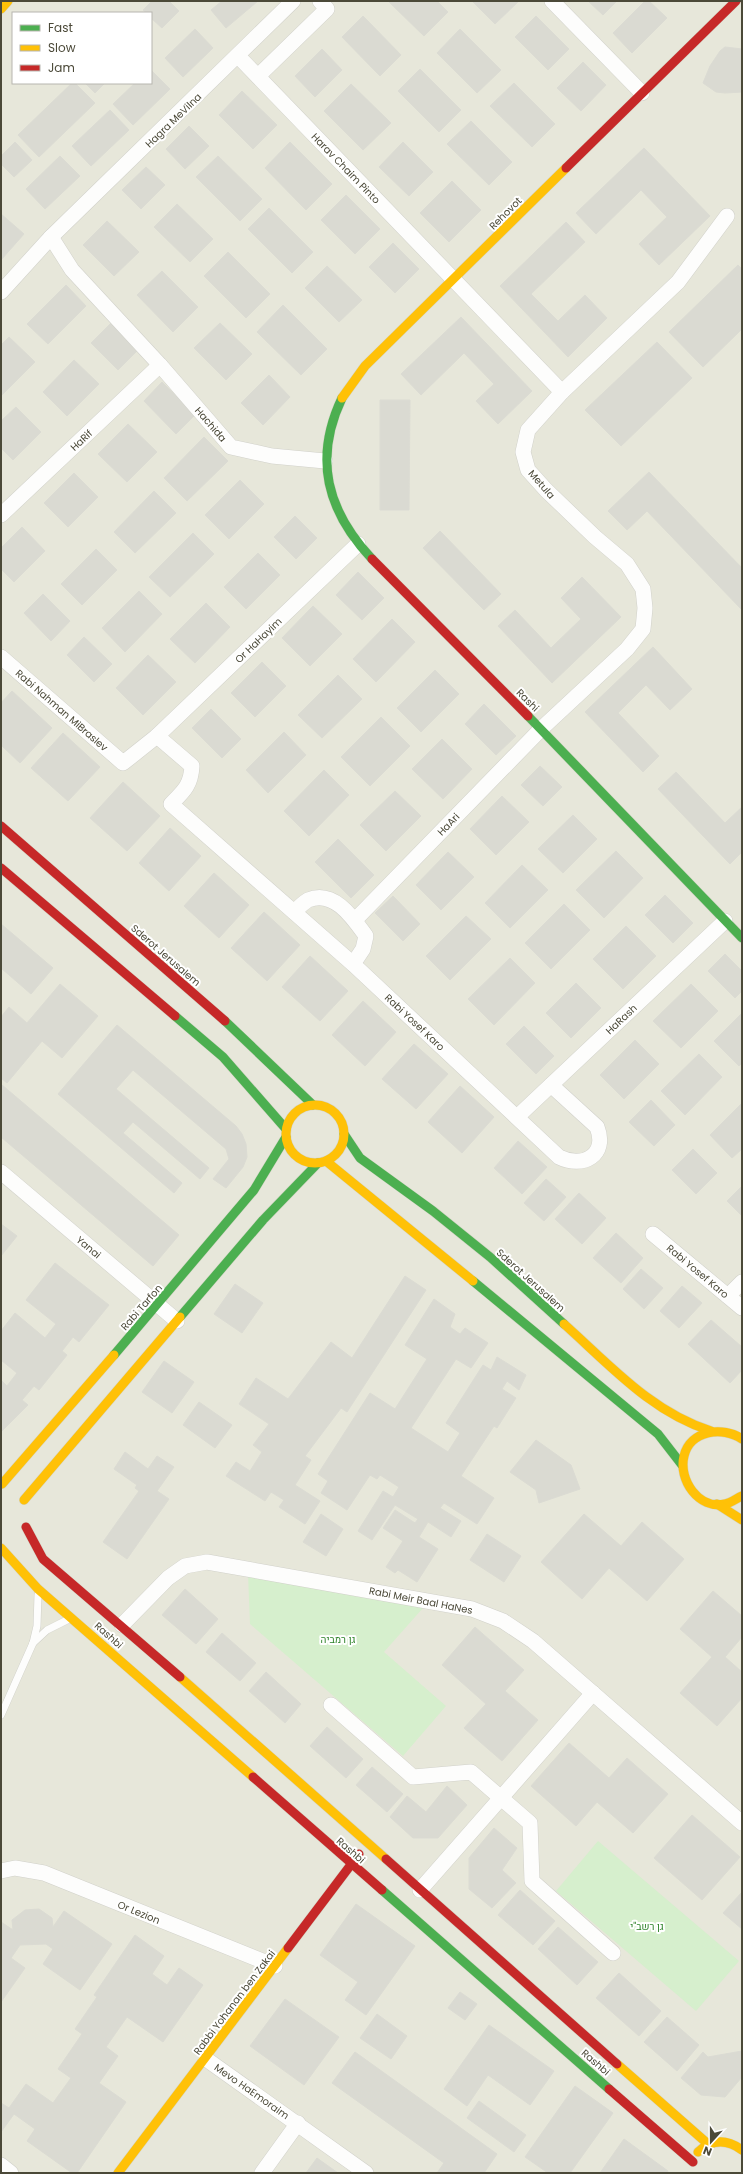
<svg xmlns="http://www.w3.org/2000/svg" width="743" height="2174" viewBox="0 0 743 2174" font-family="Poppins,Heebo,sans-serif">
<rect width="100%" height="100%" fill="#f3f3ed"/>
<path fill="#e7e7da" fill-rule="evenodd" d="M1,1h741v2172h-741zM13,13h138v70h-138z"/>
<g fill="#d6efcd">
<polygon points="248,1574 423,1608 384,1652 446,1706 403,1756 250,1624"/>
<polygon points="598,1841 739,1961 696,2011 556,1891"/>
</g>
<g fill="#dadad2" stroke="#dbdbd3">
<polygon points="152,1 169,1 179,11 162,28 151,18 151,13 147,13 143,10"/>
<polygon points="222,1 258,1 226,28 211,10"/>
<polygon points="388,1 437,1 448,12 424,36"/>
<polygon points="472,1 519,1 495,24"/>
<polygon points="588,1 617,1 603,15"/>
<polygon points="645,1 649,1 667,18 632,53 613,33"/>
<polygon points="363,16 401,55 380,76 342,37"/>
<polygon points="536,16 569,49 548,70 515,37"/>
<polygon points="195,29 213,48 183,77 165,58"/>
<polygon points="460,29 501,70 477,93 437,53"/>
<polygon points="725,47 742,49 742,92 725,93 716,92 703,83 710,66 720,51"/>
<polygon points="322,49 342,70 315,97 295,76"/>
<polygon points="583,62 606,85 581,111 557,88"/>
<polygon points="420,69 461,110 439,132 398,91"/>
<polygon points="151,70 170,89 133,125 113,104 135,83 151,83"/>
<polygon points="72,83 75,83 95,103 39,157 18,135"/>
<polygon points="85,83 105,83 95,93"/>
<polygon points="514,83 555,124 532,147 490,106"/>
<polygon points="351,84 391,123 363,150 324,111"/>
<polygon points="242,91 277,125 253,149 219,115"/>
<polygon points="110,110 129,130 91,166 72,146"/>
<polygon points="471,121 512,162 489,185 447,144"/>
<polygon points="189,126 209,146 185,169 166,149"/>
<polygon points="15,142 32,160 14,177 1,164 1,156"/>
<polygon points="290,142 332,184 306,210 265,168"/>
<polygon points="403,142 433,172 409,196 379,167"/>
<polygon points="644,148 710,216 659,265 639,244 667,217 641,190 596,234 576,213"/>
<polygon points="60,156 80,176 45,209 26,189"/>
<polygon points="218,156 262,199 240,221 196,177"/>
<polygon points="146,167 165,185 141,209 122,190"/>
<polygon points="452,181 481,210 449,242 420,213"/>
<polygon points="346,195 380,229 355,254 321,220"/>
<polygon points="177,204 213,239 190,262 154,227"/>
<polygon points="269,208 313,252 292,273 248,229"/>
<polygon points="1,214 24,234 1,260"/>
<polygon points="107,221 139,252 114,276 83,245"/>
<polygon points="566,222 585,242 531,294 558,321 585,295 607,318 568,357 500,286"/>
<polygon points="393,243 419,269 395,293 369,267"/>
<polygon points="228,252 270,294 246,318 204,276"/>
<polygon points="738,265 742,269 742,329 703,367 669,332"/>
<polygon points="327,266 362,300 339,322 305,288"/>
<polygon points="162,271 198,307 173,332 137,295"/>
<polygon points="66,285 86,306 48,344 27,324"/>
<polygon points="283,305 327,349 301,375 257,332"/>
<polygon points="461,317 532,391 498,424 476,401 494,384 464,353 421,395 401,374"/>
<polygon points="113,321 140,348 118,370 91,343"/>
<polygon points="220,323 252,354 226,380 194,348"/>
<polygon points="9,337 35,362 1,396 1,345"/>
<polygon points="657,342 692,378 621,446 585,410"/>
<polygon points="74,360 99,384 67,416 43,392"/>
<polygon points="269,375 290,397 263,425 241,403"/>
<polygon points="162,382 195,415 176,434 144,401"/>
<polygon points="380,400 410,400 409,510 380,510"/>
<polygon points="16,407 41,432 13,460 1,448 1,421"/>
<polygon points="128,424 157,452 127,482 98,454"/>
<polygon points="204,437 228,461 187,501 164,478"/>
<polygon points="649,472 742,568 742,610 647,511 627,530 608,511"/>
<polygon points="74,473 98,497 68,527 44,503"/>
<polygon points="240,480 264,504 229,539 205,515"/>
<polygon points="154,491 176,513 135,553 114,532"/>
<polygon points="295,516 317,538 296,559 274,537"/>
<polygon points="22,527 45,551 14,582 1,569 1,548"/>
<polygon points="440,531 501,594 484,610 423,548"/>
<polygon points="193,533 214,554 170,597 149,577"/>
<polygon points="96,549 117,570 82,605 61,584"/>
<polygon points="258,553 280,575 246,609 224,587"/>
<polygon points="358,572 384,598 362,620 336,595"/>
<polygon points="582,577 621,617 552,683 498,626 515,610 551,648 581,619 561,598"/>
<polygon points="139,591 162,614 125,652 102,628"/>
<polygon points="43,594 70,621 51,641 24,613"/>
<polygon points="206,603 230,627 195,663 170,639"/>
<polygon points="313,606 342,634 310,666 282,638"/>
<polygon points="392,619 415,642 376,682 353,659"/>
<polygon points="84,637 112,664 94,682 67,655"/>
<polygon points="653,647 692,689 670,710 646,685 618,713 659,756 643,772 585,712"/>
<polygon points="148,655 176,682 143,715 116,688"/>
<polygon points="262,662 286,686 255,717 231,693"/>
<polygon points="435,670 459,694 421,732 397,708"/>
<polygon points="338,675 362,699 322,738 298,715"/>
<polygon points="12,691 52,728 20,763 1,745 1,703"/>
<polygon points="484,704 516,736 496,755 465,724"/>
<polygon points="211,709 241,739 222,758 192,728"/>
<polygon points="381,717 410,746 370,786 341,757"/>
<polygon points="284,732 306,755 268,793 246,770"/>
<polygon points="63,733 100,767 68,801 31,768"/>
<polygon points="442,739 472,769 443,799 412,769"/>
<polygon points="540,766 562,787 543,806 521,785"/>
<polygon points="324,770 349,795 309,836 284,811"/>
<polygon points="676,772 725,823 742,807 742,852 730,864 658,789"/>
<polygon points="123,782 160,816 127,851 90,818"/>
<polygon points="395,791 421,816 386,851 360,825"/>
<polygon points="502,796 529,822 496,855 470,829"/>
<polygon points="573,815 597,839 563,873 538,849"/>
<polygon points="170,828 201,856 169,891 139,863"/>
<polygon points="338,839 374,875 351,898 315,862"/>
<polygon points="616,851 643,878 604,918 576,890"/>
<polygon points="448,852 474,877 441,910 416,885"/>
<polygon points="522,865 548,890 510,928 485,903"/>
<polygon points="214,873 249,905 219,938 184,906"/>
<polygon points="665,895 693,923 673,943 645,915"/>
<polygon points="393,896 420,924 403,941 375,913"/>
<polygon points="564,904 590,930 551,969 525,943"/>
<polygon points="264,912 300,945 267,981 231,948"/>
<polygon points="466,916 491,939 450,980 426,956"/>
<polygon points="1,924 53,968 31,994 1,968"/>
<polygon points="626,926 656,956 623,989 593,959"/>
<polygon points="725,954 742,971 742,991 735,998 708,971"/>
<polygon points="310,956 348,991 320,1021 282,987"/>
<polygon points="510,958 535,983 494,1025 468,999"/>
<polygon points="576,983 601,1008 571,1038 546,1013"/>
<polygon points="60,984 98,1016 62,1058 42,1041 7,1083 1,1078 1,1017 9,1007 27,1023"/>
<polygon points="691,984 718,1011 681,1048 653,1021"/>
<polygon points="363,1001 396,1032 365,1066 332,1035"/>
<polygon points="742,1013 742,1063 739,1066 714,1041"/>
<polygon points="117,1025 236,1126 242,1134 246,1144 247,1157 243,1167 226,1188 213,1179 229,1159 226,1149 133,1070 116,1089 209,1168 200,1179 133,1122 123,1133 182,1183 174,1193 58,1094"/>
<polygon points="524,1026 554,1056 536,1074 506,1044"/>
<polygon points="635,1040 659,1064 624,1099 600,1075"/>
<polygon points="414,1044 448,1074 416,1109 382,1079"/>
<polygon points="699,1054 722,1077 685,1115 661,1091"/>
<polygon points="2,1085 179,1235 153,1266 1,1137"/>
<polygon points="460,1086 494,1117 462,1153 428,1122"/>
<polygon points="651,1100 675,1125 654,1146 629,1122"/>
<polygon points="742,1103 742,1149 732,1158 710,1135"/>
<polygon points="518,1141 547,1167 522,1194 494,1168"/>
<polygon points="693,1149 717,1173 696,1194 672,1170"/>
<polygon points="546,1179 566,1197 544,1221 524,1203"/>
<polygon points="742,1186 742,1216 727,1201"/>
<polygon points="579,1193 606,1218 582,1244 555,1219"/>
<polygon points="1,1224 17,1236 1,1256"/>
<polygon points="616,1233 643,1258 621,1283 593,1258"/>
<polygon points="55,1263 109,1305 79,1342 73,1337 62,1351 67,1355 39,1390 34,1386 22,1400 28,1405 1,1432 1,1380 7,1386 17,1373 1,1360 1,1331 15,1313 45,1338 56,1324 26,1300"/>
<polygon points="641,1269 663,1288 644,1309 623,1289"/>
<polygon points="405,1276 426,1290 347,1412 341,1408 305,1456 311,1460 295,1485 320,1501 305,1524 279,1507 284,1500 271,1492 265,1501 226,1476 236,1462 250,1471 262,1452 253,1445 269,1424 239,1404 256,1378 288,1399 331,1342 352,1358"/>
<polygon points="235,1284 263,1303 242,1333 214,1314"/>
<polygon points="682,1286 702,1303 679,1328 660,1311"/>
<polygon points="434,1299 455,1314 450,1327 460,1334 465,1328 488,1343 471,1368 456,1359 411,1428 448,1452 460,1433 446,1423 483,1365 491,1370 497,1357 526,1375 519,1390 507,1381 502,1389 516,1398 497,1428 494,1426 461,1476 494,1498 477,1524 444,1503 440,1508 461,1521 451,1537 428,1522 419,1537 438,1549 417,1582 398,1570 395,1573 386,1567 403,1541 383,1528 395,1510 415,1523 418,1519 395,1505 372,1540 358,1531 383,1491 393,1497 399,1487 380,1475 377,1479 370,1475 347,1510 321,1493 328,1481 318,1474 370,1393 395,1409 427,1359 405,1345"/>
<polygon points="711,1320 742,1347 742,1370 730,1383 688,1344"/>
<polygon points="164,1361 194,1382 172,1413 142,1392"/>
<polygon points="199,1402 232,1425 215,1448 183,1425"/>
<polygon points="536,1440 571,1465 580,1489 539,1503 536,1490 510,1472"/>
<polygon points="125,1452 148,1469 157,1456 174,1467 157,1491 169,1499 127,1559 103,1542 139,1491 135,1488 137,1485 114,1469"/>
<polygon points="321,1514 343,1529 326,1556 303,1542"/>
<polygon points="584,1514 621,1546 642,1522 684,1559 647,1601 609,1568 582,1599 541,1562"/>
<polygon points="487,1534 521,1556 504,1582 470,1560"/>
<polygon points="185,1589 218,1619 196,1644 162,1615"/>
<polygon points="713,1591 742,1616 742,1637 725,1657 742,1672 742,1698 717,1726 680,1693 712,1657 680,1629"/>
<polygon points="475,1627 524,1670 505,1691 538,1720 502,1761 464,1728 486,1704 442,1665"/>
<polygon points="222,1633 256,1663 240,1681 206,1652"/>
<polygon points="266,1672 301,1704 285,1723 249,1691"/>
<polygon points="327,1727 363,1759 346,1778 310,1746"/>
<polygon points="569,1743 609,1778 627,1758 668,1794 633,1833 597,1802 576,1826 531,1786"/>
<polygon points="372,1767 403,1794 387,1812 356,1785"/>
<polygon points="447,1786 467,1805 438,1838 413,1838 390,1817 407,1796 426,1812"/>
<polygon points="692,1815 740,1857 702,1900 654,1858"/>
<polygon points="494,1828 517,1848 502,1870 516,1883 492,1908 469,1889 469,1858"/>
<polygon points="520,1890 555,1921 533,1945 498,1915"/>
<polygon points="742,1892 742,1929 723,1913"/>
<polygon points="356,1904 415,1946 366,2015 345,2000 358,1982 320,1955"/>
<polygon points="39,1909 52,1918 53,1927 64,1911 112,1944 80,1990 43,1964 53,1949 46,1944 20,1945 11,1958 25,1968 1,2002 1,1922 13,1930 12,1920 25,1910"/>
<polygon points="558,1927 598,1962 577,1985 538,1949"/>
<polygon points="135,1935 164,1956 152,1974 167,1985 179,1968 203,1985 163,2042 127,2017 106,2047 118,2056 99,2083 126,2102 77,2173 72,2173 27,2141 35,2129 14,2114 1,2132 1,2103 9,2108 26,2084 53,2103 71,2078 58,2069 82,2034 75,2029 97,1997 94,1995"/>
<polygon points="619,1973 661,2011 639,2036 596,1998"/>
<polygon points="460,1992 477,2004 465,2020 448,2008"/>
<polygon points="285,1999 339,2037 304,2085 250,2046"/>
<polygon points="377,2014 407,2036 391,2059 360,2038"/>
<polygon points="667,2017 699,2045 677,2071 644,2042"/>
<polygon points="489,2025 554,2071 530,2105 488,2075 467,2106 444,2089"/>
<polygon points="742,2051 742,2077 725,2097 701,2095 681,2078 703,2052 708,2057"/>
<polygon points="355,2052 497,2154 484,2173 437,2173 444,2163 332,2083"/>
<polygon points="575,2086 613,2113 570,2173 548,2173 525,2157"/>
<polygon points="479,2101 526,2135 514,2152 467,2118"/>
<polygon points="624,2139 668,2171 667,2173 600,2173"/>
<polygon points="317,2158 338,2173 306,2173"/>
</g>
<g fill="none" stroke-linecap="round" stroke-linejoin="round">
<defs>
<g id="lane">
<polyline points="33,1643 47,1630 69,1619"/>
<polyline points="1,1715 33,1643 37,1626 38,1595"/>
</g>
<g id="street">
<polyline points="552,1 642,93"/>
<polyline points="238,56 562,392"/>
<polyline points="258,76 327,9 320,1"/>
<polyline points="51,237 72,270 160,365 231,447 272,456 325,461"/>
<polyline points="1,292 51,237 293,1"/>
<polyline points="1,515 160,365"/>
<polyline points="1,657 123,763 157,736 358,544"/>
<path d="M157,736l35,30c-1,19 -8,25 -21,38l182,160 206,193c24,12 49,-2 38,-30l-46,-42"/>
<path d="M294,912c4,-4 9,-9 14,-12 26,-11 45,18 58,36l-3,13 -10,15"/>
<polyline points="355,920 541,729 627,649 643,629 645,608 643,589 627,564 595,537 546,490 528,470 523,452 528,430 562,392 678,282 727,216"/>
<polyline points="517,1117 725,921"/>
<polyline points="1,1172 177,1321"/>
<polyline points="653,1234 742,1308"/>
<polyline points="728,1296 742,1282"/>
<polyline points="122,1625 168,1578 185,1566 207,1562 472,1609 503,1621 533,1641 742,1823"/>
<polyline points="331,1705 413,1777 471,1772 530,1823 532,1881 613,1953"/>
<polyline points="1,1871 15,1868 44,1873 275,1966"/>
<polyline points="420,1890 593,1693"/>
<polyline points="206,2059 366,2173"/>
<polyline points="1,2165 11,2173"/>
<polyline points="262,2173 298,2123"/>
</g>
<g id="fast">
<path d="M342,398c-29,61 -15,113 30,161"/>
<polyline points="528,716 742,938"/>
<polyline points="175,1016 223,1057 286,1129"/>
<polyline points="225,1021 313,1105"/>
<polyline points="344,1134 360,1158 433,1211 490,1257 564,1324"/>
<polyline points="473,1281 658,1434 682,1465"/>
<polyline points="180,1317 263,1220 318,1163"/>
<polyline points="114,1355 254,1190 286,1137"/>
<polyline points="382,1890 609,2089"/>
</g>
<g id="slow">
<polyline points="1,9 8,1"/>
<polyline points="342,398 365,366 566,168"/>
<circle cx="315" cy="1134" r="29"/>
<polyline points="326,1161 473,1281"/>
<path d="M564,1324c46,41 87,88 147,107"/>
<path d="M742,1439c-19,-13 -52,-9 -58,17 -6,24 15,54 41,48 6,-1 12,-6 17,-8"/>
<polyline points="2,1484 114,1355"/>
<polyline points="24,1500 180,1317"/>
<polyline points="717,1504 742,1520"/>
<polyline points="1,1548 38,1589 253,1777"/>
<polyline points="180,1677 386,1859"/>
<polyline points="617,2064 708,2144"/>
<path d="M698,2152c14,-13 29,-13 44,-2"/>
<polyline points="118,2173 288,1948"/>
</g>
<g id="jam">
<polyline points="566,168 736,1"/>
<polyline points="372,559 528,716"/>
<polyline points="1,826 225,1021"/>
<polyline points="1,868 175,1016"/>
<polyline points="26,1527 43,1559 180,1677"/>
<polyline points="253,1777 382,1890"/>
<polyline points="386,1859 617,2064"/>
<polyline points="288,1948 359,1854"/>
<polyline points="609,2089 693,2162"/>
</g>
</defs>
<use href="#lane" stroke="#d1d1ca" stroke-width="8"/>
<use href="#street" stroke="#d1d1ca" stroke-width="16"/>
<use href="#fast" stroke="#d3d4c5" stroke-width="10"/>
<use href="#slow" stroke="#d3d4c5" stroke-width="10"/>
<use href="#jam" stroke="#d3d4c5" stroke-width="10"/>
<use href="#lane" stroke="#fdfdfc" stroke-width="7"/>
<use href="#street" stroke="#fdfdfc" stroke-width="15"/>
<use href="#fast" stroke="#4caf50" stroke-width="9"/>
<use href="#slow" stroke="#ffc107" stroke-width="9"/>
<use href="#jam" stroke="#c62828" stroke-width="9"/>
</g>
<g text-anchor="middle" stroke-width="4" stroke-linejoin="round" paint-order="stroke">
<g font-size="10" fill="#4b4938" stroke="#fff">
<text transform="translate(173 120) rotate(-44)" y="4">Hagra MeVilna</text>
<text transform="translate(346 168) rotate(46)" y="4">Harav Chaim Pinto</text>
<text transform="translate(505 213) rotate(-45)" y="4">Rehovot</text>
<text transform="translate(211 424) rotate(49)" y="4">Hachida</text>
<text transform="translate(81 440) rotate(-43)" y="4">HaRif</text>
<text transform="translate(542 484) rotate(49)" y="4">Metula</text>
<text transform="translate(258 640) rotate(-44)" y="4">Or HaHayim</text>
<text transform="translate(528 700) rotate(45)" y="4">Rashi</text>
<text transform="translate(62 710) rotate(41)" y="4">Rabi Nahman MiBraslev</text>
<text transform="translate(448 824) rotate(-46)" y="4">HaAri</text>
<text transform="translate(166 955) rotate(41)" y="4">Sderot Jerusalem</text>
<text transform="translate(621 1019) rotate(-43)" y="4">HaRash</text>
<text transform="translate(415 1022) rotate(43)" y="4">Rabi Yosef Karo</text>
<text transform="translate(89 1247) rotate(40)" y="4">Yanai</text>
<text transform="translate(698 1271) rotate(40)" y="4">Rabi Yosef Karo</text>
<text transform="translate(531 1280) rotate(42)" y="4">Sderot Jerusalem</text>
<text transform="translate(141 1307) rotate(-49)" y="4">Rabi Tarfon</text>
<text transform="translate(421 1600) rotate(11)" y="4">Rabi Meir Baal HaNes</text>
<text transform="translate(109 1635) rotate(42)" y="4">Rashbi</text>
<text transform="translate(351 1850) rotate(41)" y="4">Rashbi</text>
<text transform="translate(139 1912) rotate(22)" y="4">Or Lezion</text>
<text transform="translate(234 2002) rotate(-53)" y="4">Rabbi Yohanan ben Zakai</text>
<text transform="translate(596 2062) rotate(41)" y="4">Rashbi</text>
<text transform="translate(252 2091) rotate(35)" y="4">Mevo HaEmoraim</text>
</g>
<g font-size="10" fill="#2b8127" stroke="#fff">
<text x="338" y="1643">גן רמביה</text>
<text x="647" y="1930">גן רשב"י</text>
</g>
</g>
<rect width="743" height="2174" fill="none" stroke="#4b4938" stroke-width="4"/>
<rect x="12" y="12" width="140" height="72" fill="#ffffff" stroke="#b7b6af"/>
<rect x="20" y="25" width="20" height="6" fill="#4caf50" stroke="#b7b6af"/>
<text x="48" y="32" font-size="12" fill="#4b4938">Fast</text>
<rect x="20" y="45" width="20" height="6" fill="#ffc107" stroke="#b7b6af"/>
<text x="48" y="52" font-size="12" fill="#4b4938">Slow</text>
<rect x="20" y="65" width="20" height="6" fill="#c62828" stroke="#b7b6af"/>
<text x="48" y="72" font-size="12" fill="#4b4938">Jam</text>
<g transform="translate(711 2142) rotate(201)" stroke="#ffffff" stroke-width="3" paint-order="stroke">
<path d="M0-3L7 15L0 10L-7 15Z" fill="#4b4938"/>
<text y="-6" font-size="11" font-weight="bold" text-anchor="middle" fill="#4b4938">N</text>
</g>
</svg>
